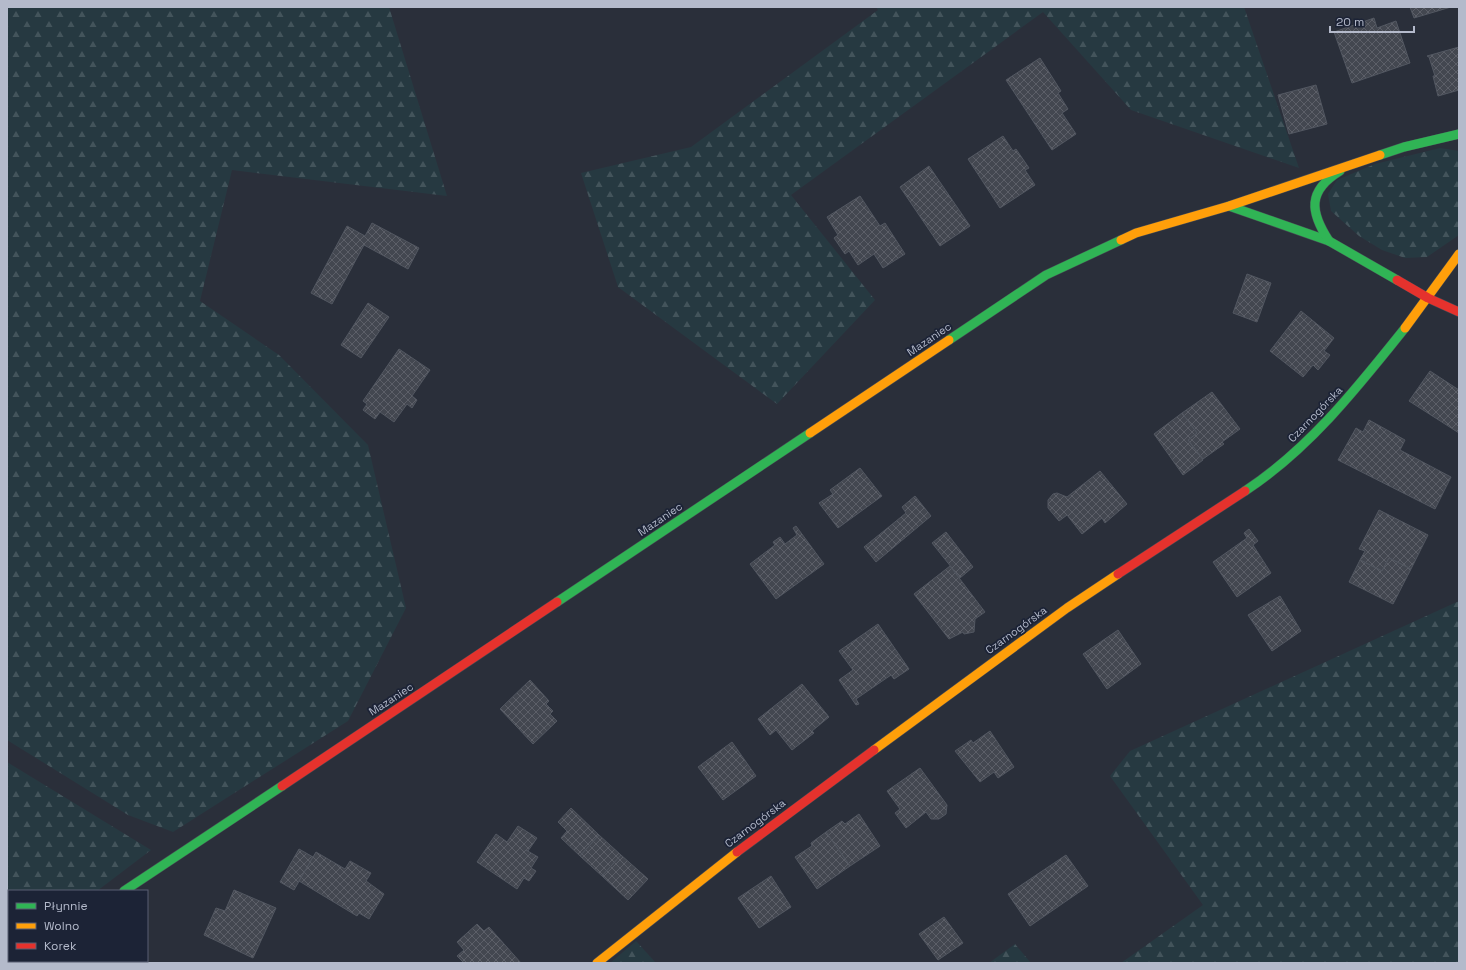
<svg xmlns="http://www.w3.org/2000/svg" width="1466" height="970" viewBox="0 0 1466 970" font-family="'Space Grotesk',sans-serif">
<defs>
<pattern id="forest-firs" width="22" height="20" patternUnits="userSpaceOnUse"><rect width="22" height="20" fill="#263941"/><path d="M5 1l3.5 6h-7zM16 11l3.5 6h-7z" fill="#43545b"/></pattern>
<pattern id="building-cross-hatch" width="8" height="8" patternUnits="userSpaceOnUse"><rect width="8" height="8" fill="#434750"/><path d="M0 0l8 8M0 8l8-8" fill="none" stroke="#5c5f68"/></pattern>
</defs>
<rect width="100%" height="100%" fill="#2a2f3a"/>
<g fill="url(#forest-firs)">
<polygon points="7,7 389,7 447,196 232,170 200,301 279,355 368,445 406,608 348,721 173,832 128,815 7,740"/>
<polygon points="876,7 1244,7 1299,168 1131,110 1043,12 791,195 875,300 777,404 618,287 581,173 691,147 878,10"/>
<polygon points="1440,148 1459,151 1459,235 1427,257 1405,258 1382,250 1359,236 1331,211 1328,194 1337,180 1375,164"/>
<polygon points="1459,601 1459,963 1121,963 1203,905 1110,776 1130,751"/>
<polygon points="7,762 151,850 97,891 9,891 9,953 7,954"/>
<polygon points="636,941 656,963 610,963"/>
<polygon points="1015,944 1031,963 989,963"/>
</g>
<g fill="url(#building-cross-hatch)" stroke="#525761">
<polygon points="1410,7 1451,7 1414,18"/>
<polygon points="1374,18 1377,28 1396,21 1410,63 1352,83 1334,32"/>
<polygon points="1459,47 1459,90 1438,96 1433,76 1435,76 1429,57 1427,56"/>
<polygon points="1040,58 1061,91 1058,93 1068,109 1062,113 1076,134 1052,150 1006,80"/>
<polygon points="1316,85 1327,124 1289,134 1278,95"/>
<polygon points="1003,136 1013,151 1016,149 1029,168 1025,170 1035,185 1000,208 968,159"/>
<polygon points="929,166 970,226 940,246 900,187"/>
<polygon points="860,196 880,226 885,223 905,254 883,268 874,254 858,265 849,251 845,254 834,238 838,235 827,217"/>
<polygon points="372,223 419,248 408,269 364,245 332,304 311,293 347,226 365,236"/>
<polygon points="1247,274 1271,283 1257,322 1233,313"/>
<polygon points="368,303 389,317 361,358 341,345"/>
<polygon points="1301,311 1334,338 1324,351 1330,355 1318,370 1313,365 1303,377 1270,351"/>
<polygon points="399,349 430,370 412,396 417,400 412,408 407,404 394,422 380,412 375,419 363,410 367,404 363,401"/>
<polygon points="1430,371 1459,390 1459,433 1409,401"/>
<polygon points="1212,392 1240,429 1222,442 1224,444 1203,459 1188,440 1197,433 1182,413"/>
<polygon points="1182,413 1197,433 1188,440 1203,460 1183,475 1154,434"/>
<polygon points="1369,420 1405,440 1400,450 1451,477 1435,509 1338,460 1356,428 1363,432"/>
<polygon points="860,468 882,496 838,528 819,503 833,494 830,490"/>
<polygon points="1100,471 1127,504 1105,523 1102,518 1082,534 1067,515 1059,521 1048,508 1048,500 1053,494 1057,493 1067,497"/>
<polygon points="915,496 931,516 876,562 864,547 906,513 902,507"/>
<polygon points="1379,510 1428,535 1411,569 1389,558 1382,571 1360,560 1365,551 1359,549"/>
<polygon points="796,526 824,564 776,599 750,564 775,545 773,542 780,537 785,544 797,535 793,528"/>
<polygon points="1249,529 1258,541 1253,545 1271,573 1237,597 1213,562 1247,538 1244,533"/>
<polygon points="946,532 973,567 960,578 932,543"/>
<polygon points="1389,558 1411,569 1393,604 1349,582 1360,560 1382,571"/>
<polygon points="950,566 985,612 975,619 974,632 964,634 963,632 949,639 914,594"/>
<polygon points="1280,596 1301,631 1272,651 1248,615"/>
<polygon points="878,624 909,669 894,679 891,675 856,699 859,704 856,705 839,680 853,670 839,651"/>
<polygon points="1118,630 1141,664 1107,689 1083,654"/>
<polygon points="530,680 549,701 546,704 553,711 550,714 557,721 533,744 500,709"/>
<polygon points="802,684 829,717 812,731 814,733 792,750 776,730 770,735 758,719"/>
<polygon points="990,731 1014,767 998,778 994,772 980,782 955,751 971,740 973,743"/>
<polygon points="732,742 756,776 723,800 698,767"/>
<polygon points="920,768 947,805 946,814 939,819 931,819 926,812 906,828 895,813 900,809 887,791"/>
<polygon points="571,808 599,835 580,856 561,838 567,831 558,822"/>
<polygon points="859,814 880,846 850,866 826,832 842,821 845,824"/>
<polygon points="518,826 537,838 528,851 526,850 538,857 531,868 536,871 529,881 524,878 517,889 477,862 496,834 507,842"/>
<polygon points="826,832 850,866 817,889 795,857 812,846 811,843"/>
<polygon points="599,835 621,855 602,876 580,856"/>
<polygon points="299,849 313,857 294,890 280,882"/>
<polygon points="316,852 345,869 350,861 371,873 366,881 384,894 369,919 359,913 357,916 299,881"/>
<polygon points="621,855 648,879 628,900 602,876"/>
<polygon points="1066,855 1088,886 1030,926 1008,894"/>
<polygon points="771,876 791,907 759,928 738,898"/>
<polygon points="234,890 276,908 253,958 204,935 216,908 225,911"/>
<polygon points="944,917 963,943 938,960 919,934"/>
<polygon points="477,924 484,931 489,927 521,963 464,963 457,956 464,950 457,942"/>
</g>
<g fill="none" stroke-linecap="round" stroke-linejoin="round">
<defs>
<g id="fast">
<polyline points="1380,155 1404,147 1459,134"/>
<polyline points="1229,206 1329,241 1397,280"/>
<path d="M1329,241c-19,-29 -22,-50 11,-70"/>
<polyline points="949,340 1046,275 1121,240"/>
<path d="M1245,491c64,-42 112,-103 160,-163"/>
<polyline points="557,602 810,433"/>
<polyline points="124,891 282,786"/>
</g>
<g id="slow">
<polyline points="1121,240 1136,233 1229,206 1380,155"/>
<polyline points="1405,328 1459,254"/>
<polyline points="810,433 949,340"/>
<polyline points="874,750 1067,608 1118,574"/>
<polyline points="17,963 20,961"/>
<polyline points="597,963 737,852"/>
</g>
<g id="jam">
<polyline points="1397,280 1428,298 1459,312"/>
<polyline points="1118,574 1245,491"/>
<polyline points="282,786 557,602"/>
<polyline points="737,852 874,750"/>
</g>
</defs>
<use href="#fast" stroke="#464a53" stroke-width="10"/>
<use href="#slow" stroke="#464a53" stroke-width="10"/>
<use href="#jam" stroke="#464a53" stroke-width="10"/>
<use href="#fast" stroke="#30b455" stroke-width="9"/>
<use href="#slow" stroke="#ff9f0a" stroke-width="9"/>
<use href="#jam" stroke="#e5322d" stroke-width="9"/>
</g>
<g text-anchor="middle" stroke-width="3.5" stroke-linejoin="round" paint-order="stroke">
<g font-size="11" fill="#b4bacb" stroke="#1c2336">
<text transform="translate(929 339) rotate(-34)" y="4">Mazaniec</text>
<text transform="translate(1315 414) rotate(-46)" y="4">Czarnogórska</text>
<text transform="translate(660 519) rotate(-34)" y="4">Mazaniec</text>
<text transform="translate(1016 630) rotate(-36)" y="4">Czarnogórska</text>
<text transform="translate(391 699) rotate(-33)" y="4">Mazaniec</text>
<text transform="translate(755 823) rotate(-37)" y="4">Czarnogórska</text>
</g>
</g>
<rect width="1466" height="970" fill="none" stroke="#b4bacb" stroke-width="16"/>
<rect x="8" y="890" width="140" height="72" fill="#1c2336" stroke="#595f72"/>
<rect x="16" y="903" width="20" height="6" fill="#30b455" stroke="#595f72"/>
<text x="44" y="910" font-size="12" fill="#b4bacb">Płynnie</text>
<rect x="16" y="923" width="20" height="6" fill="#ff9f0a" stroke="#595f72"/>
<text x="44" y="930" font-size="12" fill="#b4bacb">Wolno</text>
<rect x="16" y="943" width="20" height="6" fill="#e5322d" stroke="#595f72"/>
<text x="44" y="950" font-size="12" fill="#b4bacb">Korek</text>
<path d="M1330 26v6h84v-6" fill="none" stroke="#b4bacb" stroke-width="2"/>
<text x="1336" y="26" font-size="12" fill="#b4bacb" stroke="#1c2336" stroke-width="3" paint-order="stroke">20 m</text>
</svg>
